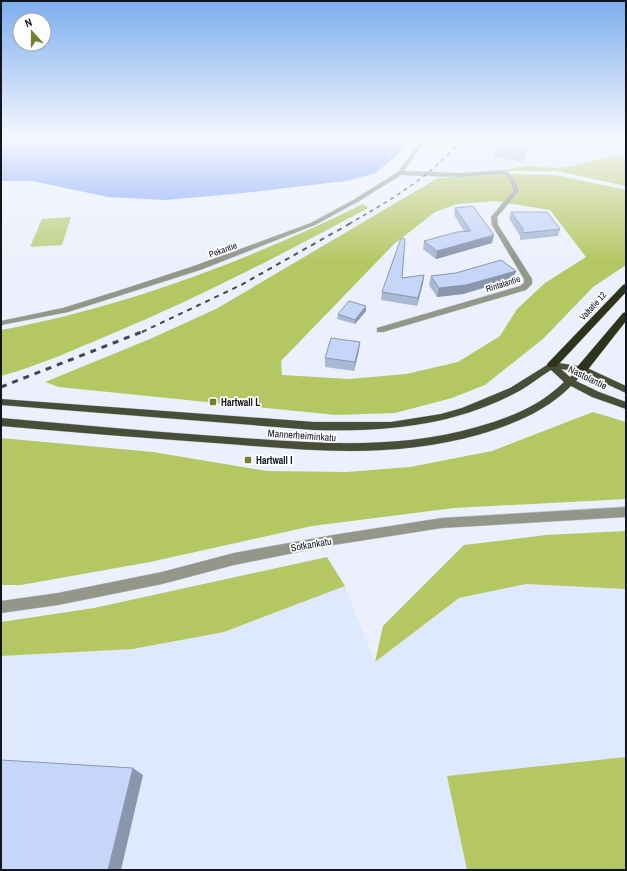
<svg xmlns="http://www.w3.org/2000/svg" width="627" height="871" viewBox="0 0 627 871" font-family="'Archivo Narrow',sans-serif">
<rect width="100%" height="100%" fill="#ebf0fc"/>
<g fill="#dfe9fe">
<polygon points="467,140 626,140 626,155 612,156 567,167 514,167 505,171 438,172 461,151"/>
<polygon points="526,584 626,589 626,757 447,776 467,870 1,870 1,656 133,649 224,632 345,586 375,662 459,598"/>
</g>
<polygon fill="#bece7f" points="71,217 62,245 30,247 42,219"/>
<g fill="#b5c763" fill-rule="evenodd">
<path d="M626,155v31l-69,-15h-52c19,-9 42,-1 62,-4 20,-4 39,-11 59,-12z"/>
<path d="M511,174l45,1 70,15v75l-33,22 -49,51 -59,47 -33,13 -57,15 -59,2 -277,-28 -14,-5 105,-43 66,-30 222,-131zM495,201l55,9 36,47 -41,26 -28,26 -17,27 -42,26 -52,12 -57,5 -67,-4 -1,-14 113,-117 41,-32 22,-8z"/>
<path d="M363,204l5,4c-85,46 -170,90 -259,127 -36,15 -71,31 -108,41v-46c125,-23 248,-70 362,-126z"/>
<polygon points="593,412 626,422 626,499 454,508 312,526 150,562 21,585 1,585 1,438 153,452 267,471 347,472 410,467 492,451"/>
<polygon points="626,531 626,589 526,584 459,598 375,662 383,626 464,545 546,535"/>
<polygon points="327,557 345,586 224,632 133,649 1,656 1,622 94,608"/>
<polygon points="626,757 626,870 467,870 447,776"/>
</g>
<polygon fill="#7ea4f7" points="1,140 408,140 399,153 376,173 346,181 244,193 165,200 108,197 32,181 1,181"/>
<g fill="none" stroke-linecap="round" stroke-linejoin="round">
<defs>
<g id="street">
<polygon points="421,140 426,140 404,171 460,173 506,170 516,181 519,191 497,217 498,225 532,279 532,284 526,290 383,332 377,332 377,328 520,286 524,283 524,279 492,225 491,217 513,191 510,181 504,174 460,177 401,175 359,201 315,225 200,270 68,312 1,325 1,321 63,308 124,289 194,266 311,223 355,199 398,172"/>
<polygon points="626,507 626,517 442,528 333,545 234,565 162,584 58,605 1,613 1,601 58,593 162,572 234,553 333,535 442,518"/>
</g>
<path id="primary" d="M552,362l33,5 41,19v7l-43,-20 -7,8 23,11 27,10v7l-34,-12 -21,-11c-25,25 -57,38 -90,48 -92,26 -172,16 -266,9 -72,-5 -143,-11 -214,-17v-8c71,6 143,13 214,18 88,6 175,16 262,-9 32,-9 63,-21 87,-45l-13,-12c-10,6 -20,14 -30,20 -65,36 -135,42 -207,40l-313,-25v-6l313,23h77l50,-8 21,-6 48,-20zM561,369l14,2 -5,6z"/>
<g id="highway">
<polygon points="626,284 626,292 556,367 548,367 547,365 548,363 623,285"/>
<polygon points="626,312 626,321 586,372 578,372 577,369 578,366 623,313"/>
</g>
</defs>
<use href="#street" stroke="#c8cdd9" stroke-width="1"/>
<use href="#primary" stroke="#c8cdd9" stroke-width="1"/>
<use href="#highway" stroke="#c8cdd9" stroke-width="1"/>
<use href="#street" fill="#939689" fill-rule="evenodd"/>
<use href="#primary" fill="#484d37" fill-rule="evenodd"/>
<use href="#highway" fill="#2f331b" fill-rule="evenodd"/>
<path stroke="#424651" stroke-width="1.5" stroke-dasharray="4 4" stroke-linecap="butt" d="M349,224c41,-24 81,-46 112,-84"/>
<polyline stroke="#424651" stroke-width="2" stroke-dasharray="5 5" stroke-linecap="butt" points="142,332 241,285 351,223"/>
<polyline stroke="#424651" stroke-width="3" stroke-dasharray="6 6" stroke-linecap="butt" points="1,387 144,331"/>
</g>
<g fill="#a9b8d5">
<polygon points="498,140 531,140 522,162 493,157 496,143"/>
<polygon points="455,208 492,243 436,259 423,249 424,241 464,231 454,215"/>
<polygon points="511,212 560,229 558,236 520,240 520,236 509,218"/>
<polygon points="516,271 513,279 463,294 437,297 429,285 431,276"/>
<polygon points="424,275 423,283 417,306 381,300 382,292 402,278"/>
<polygon points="366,311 355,324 337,319 338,314"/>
<polygon points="359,350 354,371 325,367 325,358"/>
</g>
<g fill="#8a96ae">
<polygon points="529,140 531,140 522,162 526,147"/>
<polygon points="494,235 492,243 436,259 437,251"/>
<polygon points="516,271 513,279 463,294 437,297 439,288"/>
<polygon points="424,275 423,283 417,306 418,298"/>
<polygon points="366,306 366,311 355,324 355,320"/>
<polygon points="360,342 359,350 354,371 355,362"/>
<polygon points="133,768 143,775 121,870 108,870"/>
</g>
<g fill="#c5d6f8" stroke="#8a96ae">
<polygon points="498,140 529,140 526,147 496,143"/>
<polygon points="473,206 494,235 437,251 424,241 457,232 471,231 455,208"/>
<polygon points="511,212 547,212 560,229 523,233 523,229"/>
<polygon points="401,238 405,239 402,278 424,275 418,298 382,292"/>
<polygon points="501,260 516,271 466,285 439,288 431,276 456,273"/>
<polygon points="349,301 366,306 355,320 338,314"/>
<polygon points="331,338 360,342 355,362 325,358"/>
<polygon points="1,760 133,768 108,870 1,870"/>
</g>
<linearGradient id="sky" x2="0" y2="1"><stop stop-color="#7daeee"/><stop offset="0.53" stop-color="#f6f8fe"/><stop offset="1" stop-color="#f6f8fe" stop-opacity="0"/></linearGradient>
<rect width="627" height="262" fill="url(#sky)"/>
<g fill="#74812f" stroke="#fdfdfd" stroke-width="1.5">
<rect x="209" y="398" width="8" height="8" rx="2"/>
<rect x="244" y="456" width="8" height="8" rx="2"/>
</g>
<g text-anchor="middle" stroke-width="3.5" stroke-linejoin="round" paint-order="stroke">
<g font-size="9" fill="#121620" stroke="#fdfdfd">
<text transform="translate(223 250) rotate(-20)" y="3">Pekantie</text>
<text transform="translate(503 284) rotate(-18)" y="3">Rintalantie</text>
<text transform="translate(593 306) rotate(-48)" y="3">Valtatie 12</text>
</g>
<g font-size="10" fill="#121620" stroke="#fdfdfd">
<text transform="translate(588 377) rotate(26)" y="4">Nastolantie</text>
<text transform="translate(302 435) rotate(4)" y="4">Mannerheiminkatu</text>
<text transform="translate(311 544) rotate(-10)" y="4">Sotkankatu</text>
</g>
<g font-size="10" font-weight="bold" fill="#121620" stroke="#fdfdfd" text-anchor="start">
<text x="221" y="406">Hartwall L</text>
<text x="256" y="464">Hartwall I</text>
</g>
</g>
<rect width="627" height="871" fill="none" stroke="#121620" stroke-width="4"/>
<g transform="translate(32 32) rotate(339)"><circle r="19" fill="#fdfdfd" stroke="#9fa1a5"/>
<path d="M0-3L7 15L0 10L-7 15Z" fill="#74812f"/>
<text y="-6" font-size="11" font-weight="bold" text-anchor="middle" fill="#121620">N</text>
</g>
</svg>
